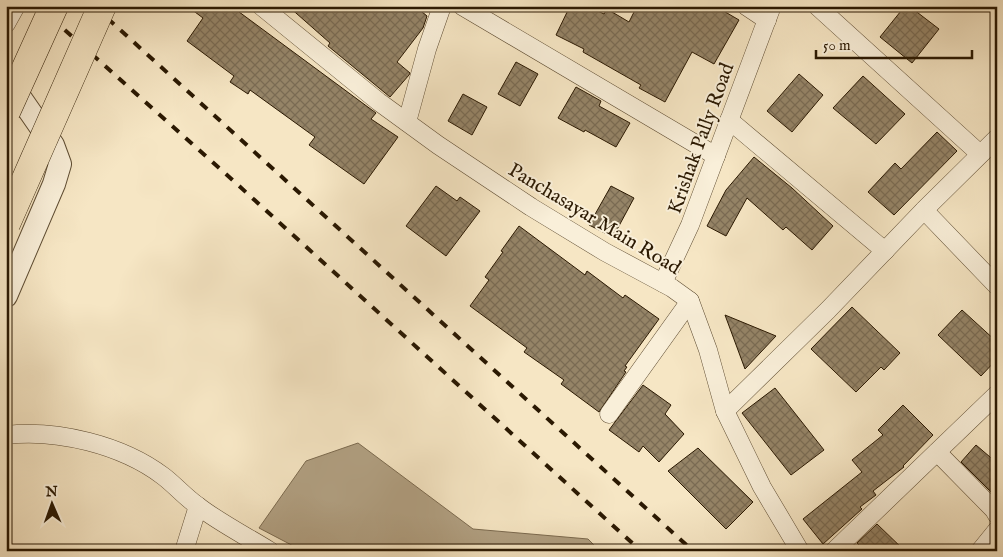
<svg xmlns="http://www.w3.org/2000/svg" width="1003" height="557" viewBox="0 0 1003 557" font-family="'IM FELL English',serif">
<defs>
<pattern id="building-cross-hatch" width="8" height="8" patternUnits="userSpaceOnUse" patternTransform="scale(1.25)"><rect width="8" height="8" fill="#958467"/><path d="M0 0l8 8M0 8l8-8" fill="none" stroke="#7a6b53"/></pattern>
</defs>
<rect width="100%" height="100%" fill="#f6e6c4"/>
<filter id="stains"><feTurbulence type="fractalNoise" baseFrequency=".004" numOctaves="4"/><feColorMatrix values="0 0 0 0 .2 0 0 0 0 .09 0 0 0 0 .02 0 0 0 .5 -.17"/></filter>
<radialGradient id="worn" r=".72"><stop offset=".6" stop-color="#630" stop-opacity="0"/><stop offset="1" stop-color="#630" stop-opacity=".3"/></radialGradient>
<polygon fill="#b1a082" stroke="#7b6a4f" points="358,443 473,529 588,539 600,551 303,551 259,528 306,461"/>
<g fill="url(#building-cross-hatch)" stroke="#2b1902">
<polygon points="187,6 231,6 376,113 371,119 398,137 364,184 309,145 315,137 250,90 248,94 230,82 234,76 187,41 203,18"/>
<polygon points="288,6 415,6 427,16 423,28 397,62 410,73 409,75 390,97 328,46 330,43"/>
<polygon points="570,6 588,6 604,14 607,9 629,22 637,6 715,6 739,20 714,64 692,52 665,102 639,88 641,85 583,52 584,49 556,35"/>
<polygon points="905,6 909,6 939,29 912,63 880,37"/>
<polygon points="516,62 538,74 520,106 498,94"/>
<polygon points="799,74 823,95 792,132 767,111"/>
<polygon points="863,76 905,114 876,144 833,108"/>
<polygon points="576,87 601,101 599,106 630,123 616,147 585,130 584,132 558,118"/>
<polygon points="463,94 487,107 472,135 448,121"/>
<polygon points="937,132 957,151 894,215 868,192 895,163 901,169"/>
<polygon points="754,157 792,188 833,226 812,250 786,227 783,230 747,198 726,236 707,226 726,190"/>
<polygon points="436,186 457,201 460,197 480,211 446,256 406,226"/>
<polygon points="611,186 634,198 613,237 589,225"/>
<polygon points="519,226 585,275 587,271 623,298 625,295 659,319 625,366 627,367 624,371 626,372 599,412 561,384 564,380 524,352 527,348 470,306 489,280 485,277 503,252 501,251"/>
<polygon points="852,307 900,353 884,370 881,367 856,392 811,349"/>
<polygon points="962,310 997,342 997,359 981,376 938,335"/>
<polygon points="725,315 776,336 745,369"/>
<polygon points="643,385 671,405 665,414 684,434 659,462 643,446 639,452 609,430"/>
<polygon points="775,388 824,450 791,475 742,413"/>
<polygon points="903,405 933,435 903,466 904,467 873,491 876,495 860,507 862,509 823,544 803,519 862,472 852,460 883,435 878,430"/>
<polygon points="976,445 997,463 997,498 961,462"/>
<polygon points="698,448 753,502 726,529 668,471"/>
<polygon points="877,524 905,551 865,551 857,543"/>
</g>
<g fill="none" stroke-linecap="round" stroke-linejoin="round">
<defs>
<g id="minor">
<polyline points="261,6 379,102 438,145 531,207 605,252 672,288 690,301 708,350 725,411 762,487 800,551"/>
<polyline points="462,6 716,156"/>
<polyline points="746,6 767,20"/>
<polyline points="817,6 980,154"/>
<polyline points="6,24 16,6"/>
<polyline points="729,120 885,251"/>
<polyline points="407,122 427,49 442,6"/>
<polyline points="924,210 997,286"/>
<polyline points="663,283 690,225 772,6"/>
<polyline points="725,411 828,310 924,210 997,138"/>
<polyline points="609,414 690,301"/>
<path d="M6,435c51,-6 116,10 157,41 12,9 22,21 35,30 22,17 48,30 72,45"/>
<polyline points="937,452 994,510 997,515"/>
<polyline points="184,551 198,506"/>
<polyline points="834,551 997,394"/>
<polyline points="980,551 997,530"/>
</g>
<polyline id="tertiary" points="6,77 53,145 60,164 54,184 6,296"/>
</defs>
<use href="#minor" stroke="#5e4c32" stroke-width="19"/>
<use href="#tertiary" stroke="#5e4c32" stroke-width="24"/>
<use href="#minor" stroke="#f9efd9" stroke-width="18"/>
<use href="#tertiary" stroke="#f9efd9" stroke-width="22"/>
<g stroke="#2b1902" stroke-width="4" stroke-dasharray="9 9" stroke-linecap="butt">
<polyline points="38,6 227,175 641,551"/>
<polyline points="94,6 693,551"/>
</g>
<defs>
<g id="primary-bridge">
<polyline points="6,112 54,6"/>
<polyline points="6,224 102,6"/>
</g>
</defs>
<use href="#primary-bridge" stroke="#2b1902" stroke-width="29" stroke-linecap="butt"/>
<use href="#primary-bridge" stroke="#f6e6c4" stroke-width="28"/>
</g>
<g text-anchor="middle" stroke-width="4" stroke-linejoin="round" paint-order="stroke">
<g font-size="20" fill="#2b1902" stroke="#f9efd9">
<text transform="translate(700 138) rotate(-70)" y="7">Krishak Pally Road</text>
<text transform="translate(595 218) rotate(31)" y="7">Panchasayar Main Road</text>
</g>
</g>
<rect width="1003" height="557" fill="none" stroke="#f6e6c4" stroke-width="25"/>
<rect x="8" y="8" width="988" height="542" fill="none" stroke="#2b1902" stroke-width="2.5"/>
<rect x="12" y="12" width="978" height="532" fill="none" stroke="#2b1902"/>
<g transform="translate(52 504) rotate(358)" stroke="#f9efd9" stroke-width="4" paint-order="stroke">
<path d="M0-4L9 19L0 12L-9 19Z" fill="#2b1902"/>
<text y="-8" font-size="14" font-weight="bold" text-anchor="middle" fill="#2b1902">N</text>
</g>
<path d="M816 50v8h156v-8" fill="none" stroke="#2b1902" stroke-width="2.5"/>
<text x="823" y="50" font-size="15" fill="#2b1902" stroke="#f9efd9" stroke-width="4" paint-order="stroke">50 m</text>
<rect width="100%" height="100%" filter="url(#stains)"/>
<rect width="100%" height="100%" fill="url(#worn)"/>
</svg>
